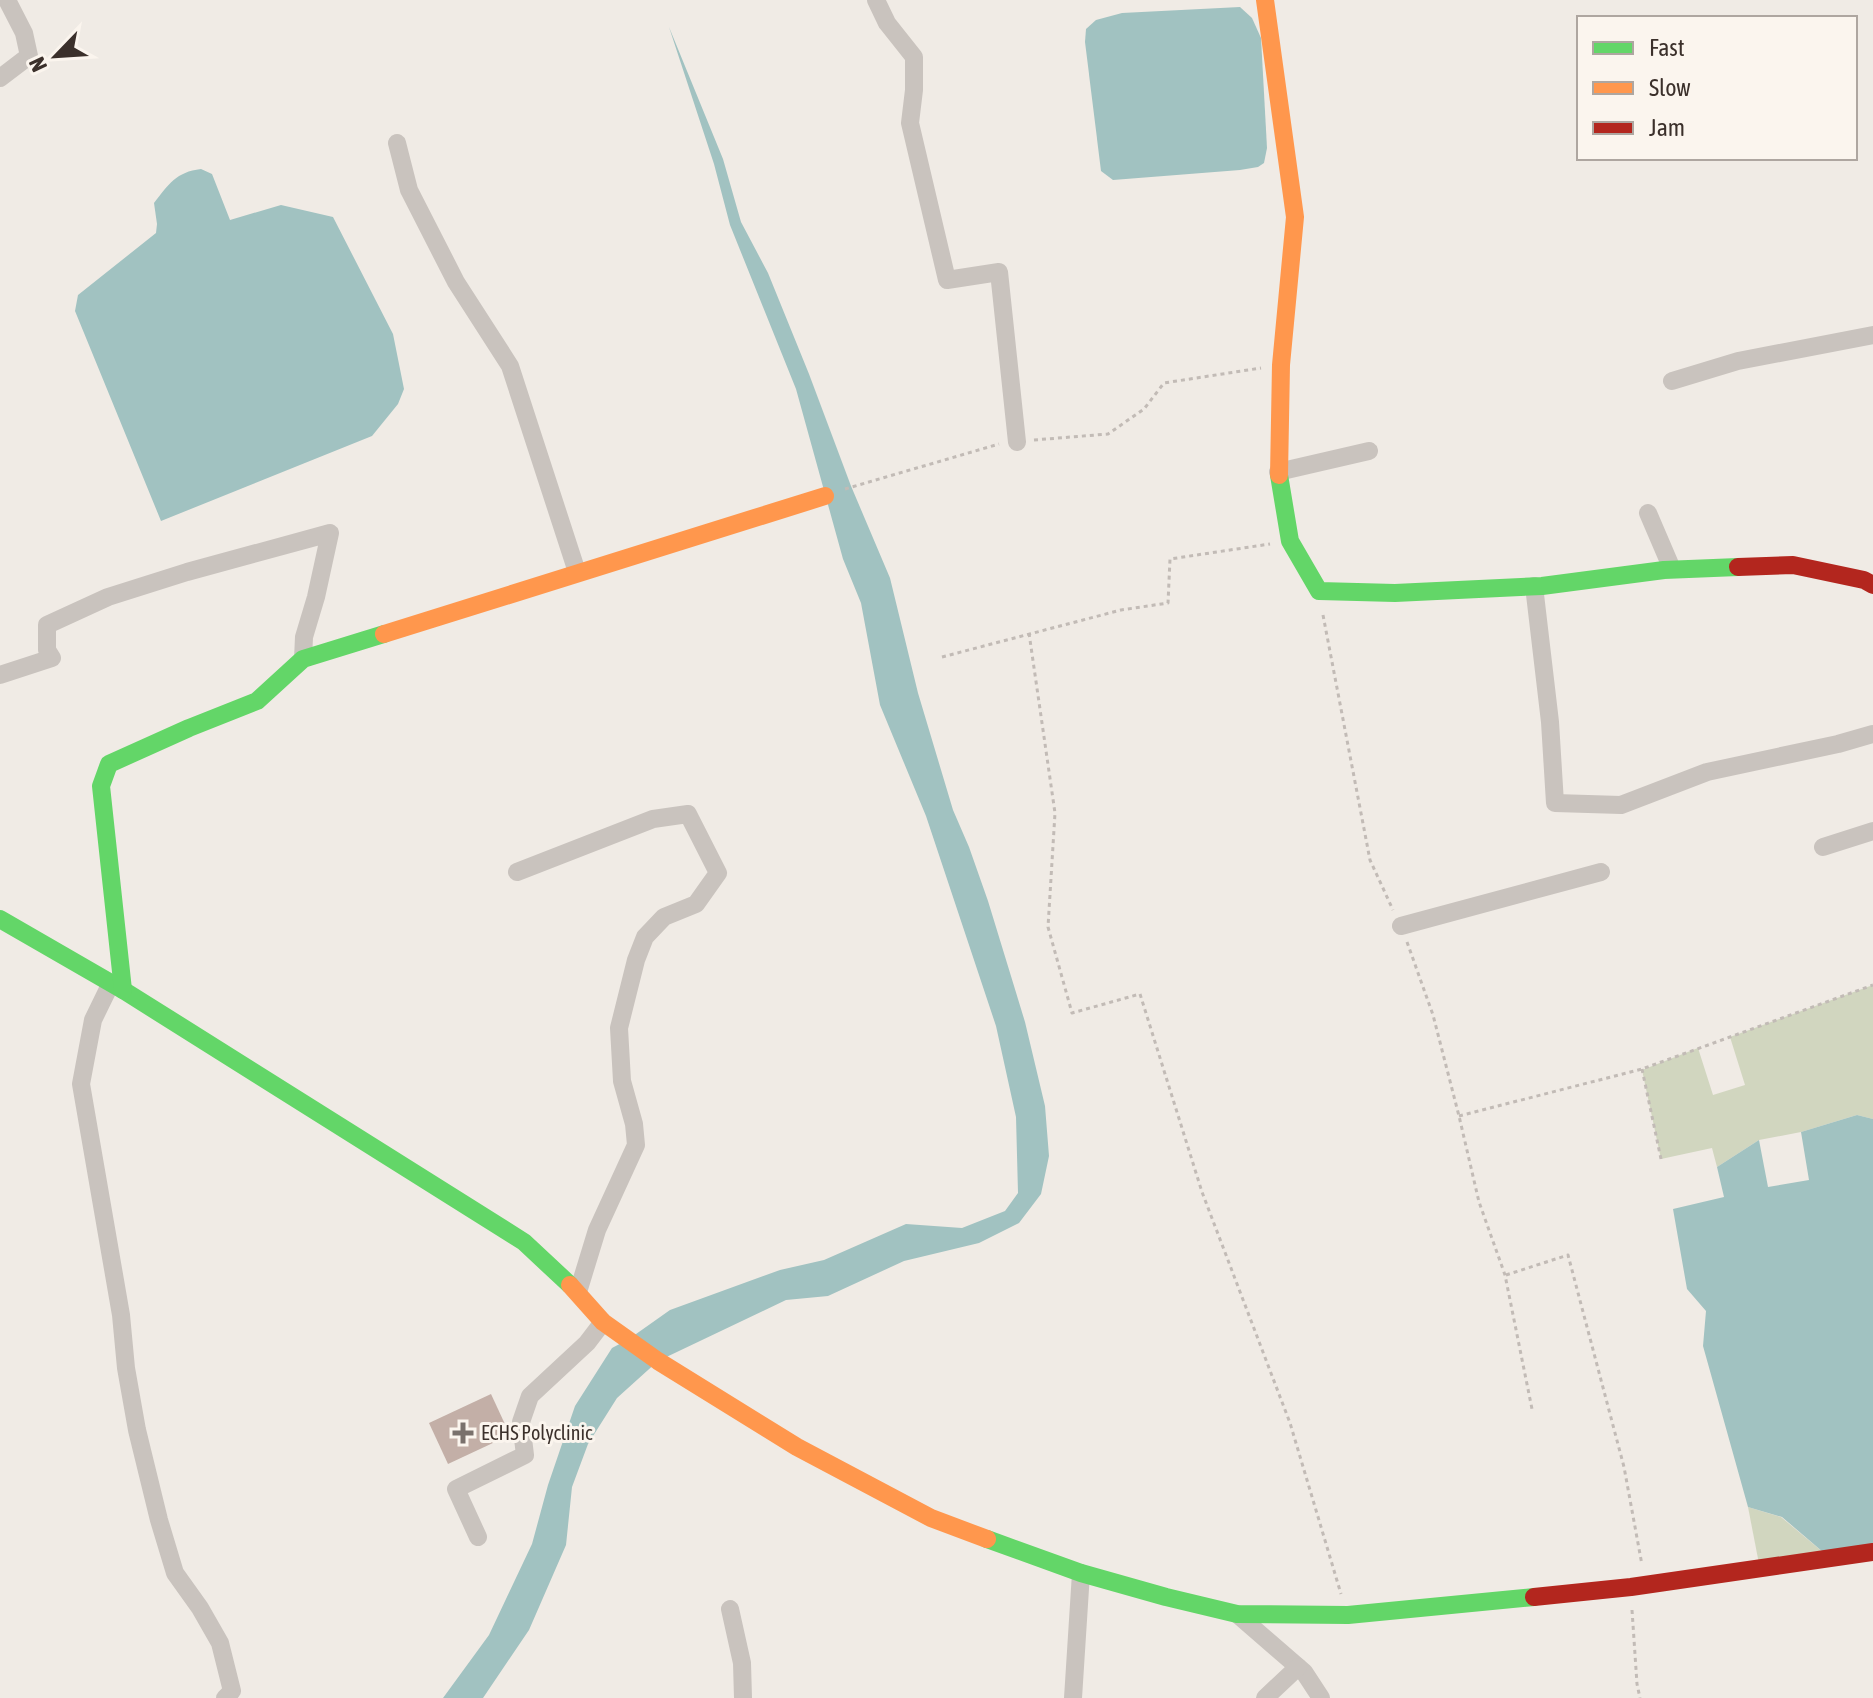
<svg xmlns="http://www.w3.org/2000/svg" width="1873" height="1698" viewBox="0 0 1873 1698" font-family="'Asap Condensed',sans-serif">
<rect width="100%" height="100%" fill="#f0ebe5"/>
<g fill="#d1d6bf">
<polygon points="1873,985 1873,1119 1857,1115 1801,1132 1759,1140 1717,1167 1712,1148 1661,1159 1642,1070 1698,1048 1713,1095 1745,1085 1730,1037"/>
<polygon points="1748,1507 1781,1517 1830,1558 1760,1569"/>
</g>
<g fill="#a1c2c1">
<polygon points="1240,7 1252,18 1261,38 1267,148 1264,163 1258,167 1240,170 1113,180 1101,171 1085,42 1086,29 1096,20 1122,13"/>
<polygon points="669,27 723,159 741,222 768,273 809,374 851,486 890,578 918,693 953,810 969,847 988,901 1025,1022 1045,1106 1049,1156 1041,1194 1019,1223 979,1243 904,1261 828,1296 786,1300 658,1361 617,1398 588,1444 572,1487 566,1545 529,1630 483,1698 443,1698 489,1635 532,1544 548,1485 575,1406 612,1348 629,1339 670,1310 780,1270 824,1260 906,1224 962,1228 1005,1211 1018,1193 1016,1117 996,1026 926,816 880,705 861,603 843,559 796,389 730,225 714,164"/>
<path d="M201,169l11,5 18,46 51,-15 52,12 60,117 11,55 -6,15 -26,32 -211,85 -86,-210 3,-16 78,-62 1,-9 -3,-21c15,-19 22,-31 47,-34z"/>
<polygon points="1857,1115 1873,1119 1873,1552 1830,1558 1782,1517 1748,1507 1703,1346 1706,1311 1687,1289 1673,1209 1724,1197 1717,1167 1759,1140 1768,1187 1809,1180 1801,1132"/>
</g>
<polygon fill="#c3afa7" points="491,1394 510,1435 448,1464 429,1423"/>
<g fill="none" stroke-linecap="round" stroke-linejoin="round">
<g stroke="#c2bbb6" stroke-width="3" stroke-dasharray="4 4" stroke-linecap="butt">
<polyline points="1034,440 1108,434 1144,409 1164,383 1261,368"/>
<polyline points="845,489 999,444"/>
<polyline points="1323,615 1370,860 1393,910"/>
<polyline points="1029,633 1055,813 1048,927 1072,1013 1140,994 1202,1192 1290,1423 1341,1594"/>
<polyline points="942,657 1121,610 1168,603 1170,559 1270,544"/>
<polyline points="1407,942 1433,1015 1459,1116 1479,1202 1505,1275 1532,1409"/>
<polyline points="1642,1069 1661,1159"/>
<polyline points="1459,1116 1642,1069 1873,985"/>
<polyline points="1506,1275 1568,1255 1624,1467 1642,1565"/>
<polyline points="1632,1610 1637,1684 1640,1698"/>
</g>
<g stroke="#c9c3be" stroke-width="18">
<polyline points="876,0 887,23 914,57 914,90 910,123 947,280 999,272 1017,442"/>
<polyline points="0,78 29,56 24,33 7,0"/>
<polyline points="397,143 409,190 456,282 510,366 577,572"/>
<polyline points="1672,381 1738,361 1873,335"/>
<polyline points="1278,472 1369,451"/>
<polyline points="1648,513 1672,569"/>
<polyline points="1534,586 1550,722 1555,803 1621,805 1707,772 1838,744 1873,734"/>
<polyline points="0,675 52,658 47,650 47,625 108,597 187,572 330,533 316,597 304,637 303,659"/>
<polyline points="1823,847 1873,831"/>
<polyline points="517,872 653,819 688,814 718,873 696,904 664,917 645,937 636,960 619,1028 622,1081 634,1124 636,1145 597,1230 578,1292"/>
<polyline points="1401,926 1601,872"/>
<polyline points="111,983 93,1020 81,1084 121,1315 126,1368 137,1430 159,1520 175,1573 200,1608 220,1643 232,1691 225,1698"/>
<polyline points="478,1537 456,1489 525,1455 521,1422 530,1396 587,1343 603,1322"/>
<polyline points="730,1609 742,1663 743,1698"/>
<polyline points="1237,1614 1304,1672 1321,1698"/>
<polyline points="1073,1698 1081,1573"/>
<polyline points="1265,1698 1298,1667"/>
</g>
<g stroke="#63d668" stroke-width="18">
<polyline points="1279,475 1290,541 1319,591 1395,593 1542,586 1664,570 1738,567"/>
<polyline points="0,919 123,990 524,1242 570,1285"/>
<polyline points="123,990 101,786 109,764 189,728 257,701 303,659 384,634"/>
<polyline points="987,1539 1081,1573 1166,1597 1237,1614 1348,1615 1534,1597"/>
</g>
<g stroke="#ff974d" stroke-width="18">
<polyline points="1265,0 1295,217 1281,365 1279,475"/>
<polyline points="384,634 825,496"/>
<polyline points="570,1285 603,1322 658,1361 797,1447 931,1518 987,1539"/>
</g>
<g stroke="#b3261e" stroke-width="18">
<polyline points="1738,567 1793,565 1864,580 1873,585"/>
<polyline points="1534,1597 1631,1587 1873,1552"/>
</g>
</g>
<path fill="#7a716c" stroke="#fbf5ee" stroke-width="3" d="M459 1421h8v8h8v8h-8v8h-8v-8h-8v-8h8z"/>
<g text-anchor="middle" stroke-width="6" stroke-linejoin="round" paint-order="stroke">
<g font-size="20" fill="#3b302b" stroke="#fbf5ee" text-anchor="start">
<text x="481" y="1440">ECHS Polyclinic</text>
</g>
</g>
<rect x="1577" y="16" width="280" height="144" fill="#fbf5ee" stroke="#aea6a0" stroke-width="2"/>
<rect x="1593" y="42" width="40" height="12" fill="#63d668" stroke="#aea6a0" stroke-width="2"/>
<text x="1649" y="56" font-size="24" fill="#3b302b">Fast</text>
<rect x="1593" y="82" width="40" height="12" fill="#ff974d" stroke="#aea6a0" stroke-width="2"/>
<text x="1649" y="96" font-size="24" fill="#3b302b">Slow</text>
<rect x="1593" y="122" width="40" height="12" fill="#b3261e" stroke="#aea6a0" stroke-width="2"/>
<text x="1649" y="136" font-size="24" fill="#3b302b">Jam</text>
<g transform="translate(56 56) rotate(245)" stroke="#fbf5ee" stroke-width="6" paint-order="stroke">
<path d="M0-6L14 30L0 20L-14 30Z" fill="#3b302b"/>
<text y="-12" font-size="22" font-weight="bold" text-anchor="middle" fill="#3b302b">N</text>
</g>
</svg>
